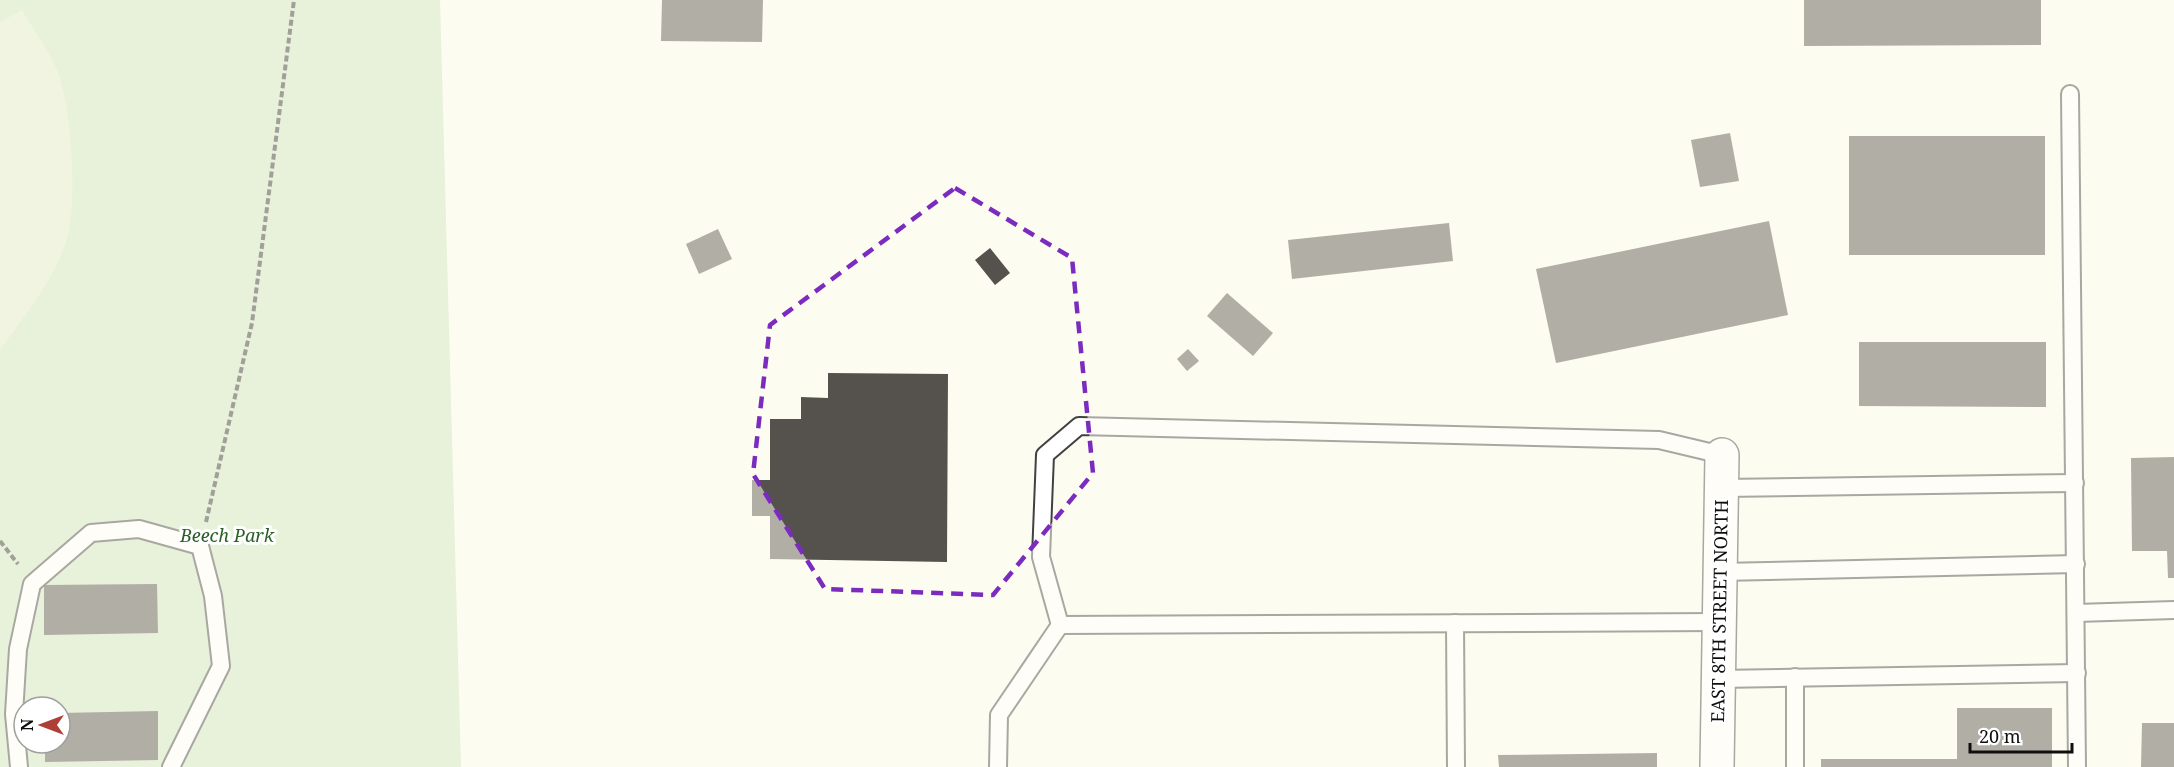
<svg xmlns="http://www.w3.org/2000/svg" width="2174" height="767" viewBox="0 0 2174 767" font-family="'Noto Serif',serif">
<rect width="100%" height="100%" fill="#fdfcf1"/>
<path fill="#cee4be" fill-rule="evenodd" d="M0,0h440l21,767h-461zM24,707h36v36h-36z"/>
<path fill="#dfeccf" d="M22,10c10,18 24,36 33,55 17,38 24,140 10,180 -14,39 -41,72 -65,105v-328z"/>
<g fill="#55514c">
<polygon points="662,0 763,0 762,42 661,41"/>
<polygon points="1804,0 2041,0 2041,45 1804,46"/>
<polygon points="1730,133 1739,181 1700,187 1691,140"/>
<rect x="1849" y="136" width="196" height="119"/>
<polygon points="1769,221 1788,315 1556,363 1536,269"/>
<polygon points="1449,223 1453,261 1292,279 1288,240"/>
<polygon points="718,229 732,259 699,274 686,244"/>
<polygon points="990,248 1010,273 995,285 975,260"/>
<polygon points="1227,293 1273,333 1253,356 1207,316"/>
<polygon points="1859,342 2046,342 2046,407 1859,406"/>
<polygon points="1188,349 1199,361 1187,371 1177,359"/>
<polygon points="828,373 948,374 947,562 770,559 770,516 752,516 752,480 770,480 770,419 801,419 801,397 828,398"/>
<polygon points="2174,457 2174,578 2168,578 2167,551 2132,551 2131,458"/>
<polygon points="157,584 158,633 44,635 44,585"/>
<polygon points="1957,708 2052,708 2052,767 1821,767 1821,759 1957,759"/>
<polygon points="158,711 158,760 45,762 45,743 60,743 60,713"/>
<polygon points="2142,723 2174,723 2174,767 2141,767"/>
<polygon points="1657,753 1657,767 1499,767 1498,755"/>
</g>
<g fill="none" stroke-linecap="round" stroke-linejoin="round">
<defs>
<g id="service">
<polyline points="2070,94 2077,767"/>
<polyline points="1722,488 2075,483"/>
<polyline points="1720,572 2076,564"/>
<polyline points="2076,613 2174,610"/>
<polyline points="1719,622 1060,625 1041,557 1045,455 1079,426 1659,440 1722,455"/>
<polyline points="1455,623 1456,767"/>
<polyline points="1718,679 2077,673"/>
<polyline points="19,767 14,714 18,649 32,584 91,533 139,529 200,546 213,596 221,666 171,767"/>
<polyline points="998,767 999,715 1060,625"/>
<polyline points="1795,767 1795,677"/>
</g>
<polyline id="minor" points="1717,767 1722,455"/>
</defs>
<use href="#service" stroke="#414141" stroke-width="20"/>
<use href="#minor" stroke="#414141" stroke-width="36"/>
<g stroke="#303030" stroke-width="4" stroke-dasharray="6 3" stroke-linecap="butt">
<polyline points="206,522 252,323 294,0"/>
<polyline points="0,541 18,564"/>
</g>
<use href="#service" stroke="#fff" stroke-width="16"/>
<use href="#minor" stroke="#fff" stroke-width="33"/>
</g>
<path d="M0 0H2174V767H0ZM955,188l117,70 21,215 -100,122 -168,-6 -72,-115 17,-149z" fill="#fdfcf1" fill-opacity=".55" fill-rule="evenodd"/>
<path fill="none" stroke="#7b2cbf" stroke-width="4.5" stroke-dasharray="12 8" stroke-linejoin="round" d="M955,188l117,70 21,215 -100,122 -168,-6 -72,-115 17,-149z"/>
<g text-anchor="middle" stroke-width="6" stroke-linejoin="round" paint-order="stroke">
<g font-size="18" font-style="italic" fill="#2b5e26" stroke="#fff">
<text x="227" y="542">Beech Park</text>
</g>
<g font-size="18" fill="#0e0e0e" stroke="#fff">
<text transform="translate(1720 611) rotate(-89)" y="6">EAST 8TH STREET NORTH</text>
</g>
</g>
<g transform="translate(42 725) rotate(270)"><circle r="28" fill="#ffffff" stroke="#9f9f9f" stroke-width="1.5"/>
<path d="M0-4.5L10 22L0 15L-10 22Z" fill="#ae3f37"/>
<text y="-9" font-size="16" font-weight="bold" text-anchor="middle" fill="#0e0e0e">N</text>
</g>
<path d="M1970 743v9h102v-9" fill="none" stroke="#0e0e0e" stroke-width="3"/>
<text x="1979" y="743" font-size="18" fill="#0e0e0e" stroke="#ffffff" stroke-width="4.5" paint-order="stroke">20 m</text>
</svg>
